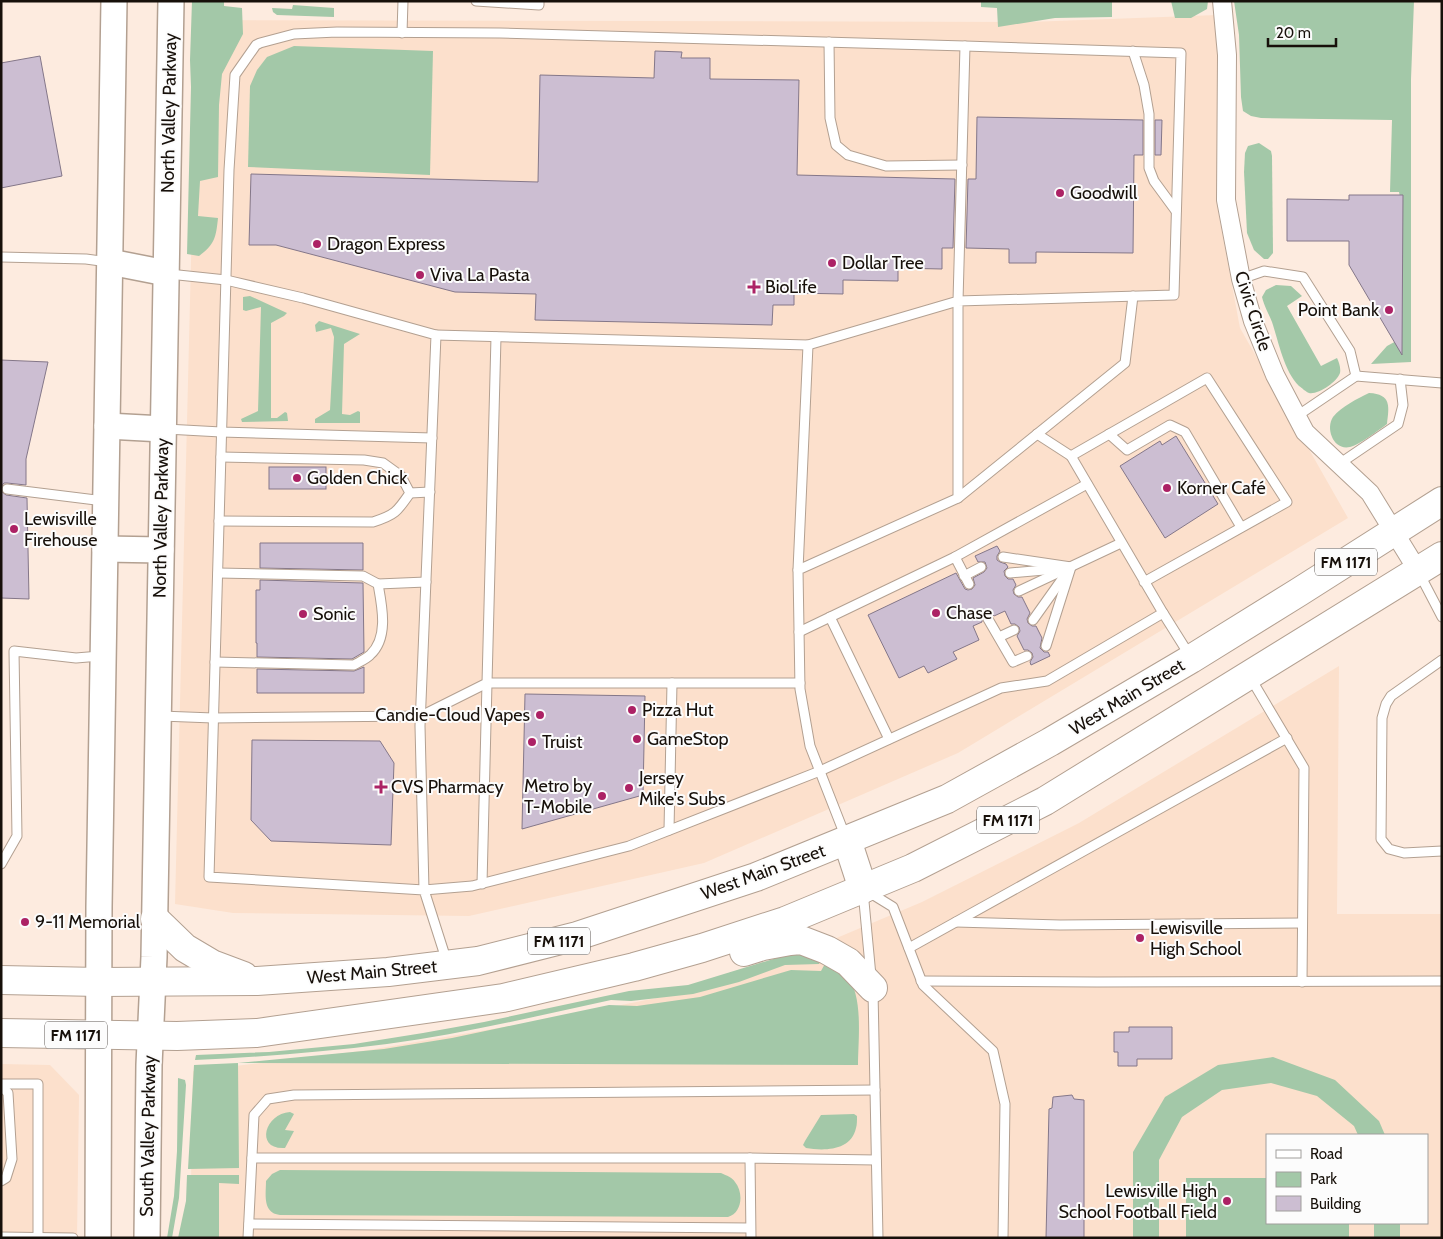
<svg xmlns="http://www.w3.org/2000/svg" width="1443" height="1239" viewBox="0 0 1443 1239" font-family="Cabin,sans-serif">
<rect width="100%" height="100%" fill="#fdebdf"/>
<g fill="#fce0cc" fill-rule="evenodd">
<polygon points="1217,15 1218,211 1240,328 1348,518 958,753 704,863 469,916 233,913 175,904 197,20 1029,22"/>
<path d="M1339,666l-2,248h105v324h-1252l3,-167 176,-21 171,-29 147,-29 95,-31 140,-59 157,-79zM1267,1135h160v88h-160z"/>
<polygon points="1,1064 50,1065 79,1095 77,1238 1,1238"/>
</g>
<g fill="#a3c8a8">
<path d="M192,1h32v5l18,2 1,26 -21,40 -3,31 -1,72 -18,4 -2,35 20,2c-2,19 -3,26 -19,38l-12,-2 4,-167 -1,-27z"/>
<polygon points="981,1 1112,1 1112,17 1055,18 998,27 997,8 981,7"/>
<polygon points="1171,1 1208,1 1207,9 1191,18 1175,18"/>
<polygon points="1234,1 1414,1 1411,79 1411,362 1371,364 1387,346 1400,339 1401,202 1399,192 1390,192 1392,120 1261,118 1251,116 1243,111 1241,97 1239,35"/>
<polygon points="293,5 334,8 334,17 277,15 273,12 272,8 292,9"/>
<polygon points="294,46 433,51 430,175 248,167 250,86 257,70 267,57"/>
<polygon points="1259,143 1271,151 1272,156 1273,253 1268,259 1264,259 1254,250 1247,233 1244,172 1245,153 1248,146"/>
<path d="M1276,285l15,1 11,10 -15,10 34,60 16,-8c2,4 4,10 3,15 -3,9 -22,22 -31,20 -3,-1 -7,-5 -10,-7 -15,-15 -20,-43 -27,-64 -3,-8 -8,-16 -10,-25l4,-7z"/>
<polygon points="250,296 287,313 284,316 271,323 271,418 277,418 285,412 287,413 288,421 242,422 241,419 258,411 261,307 246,311 243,310 243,297"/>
<polygon points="319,321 360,334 344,344 342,414 350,415 358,411 360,412 360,423 315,423 315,419 330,410 334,337 331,328 316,332 315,325"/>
<path d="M1369,393c23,1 20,14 18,31 -8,6 -28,21 -37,23 -16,4 -25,-18 -17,-30 9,-11 24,-18 36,-24z"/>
<path d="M796,952l25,5 -2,7 -34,1 -46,17 -46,12 -62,7 -20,-1c-74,16 -149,34 -224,44 -64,8 -128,13 -192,16l1,-5 73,-3 85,-8 69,-11 61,-11 145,-31 59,-6z"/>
<path d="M827,960c6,5 13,10 19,15 18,19 12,65 12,90l-620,-2 1,105 -51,1 6,-104 44,-2 146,-14 68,-11 157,-33 28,1 63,-9 91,-27 30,1z"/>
<polygon points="1273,1057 1335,1080 1379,1121 1385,1135 1358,1135 1354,1126 1317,1096 1271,1083 1222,1090 1182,1117 1159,1160 1159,1238 1133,1238 1133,1152 1165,1097 1218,1065"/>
<polygon points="178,1078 185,1080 186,1085 179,1198 172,1238 167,1238 174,1196 177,1151"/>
<path d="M290,1112l4,2 -9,16 9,1 -9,17c-30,2 -21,-34 5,-36z"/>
<path d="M854,1114l3,2c0,4 0,9 -1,12 -5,23 -32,23 -50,20l-3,-3 2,-4 16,-26z"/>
<path d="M280,1170l441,3c6,3 11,4 14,9 9,11 7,31 -7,35l-448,-2c-18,-2 -14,-21 -14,-34l6,-7z"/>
<polygon points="187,1175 239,1175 239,1184 219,1183 219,1238 178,1238 186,1201"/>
<polygon points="1186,1178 1267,1178 1267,1223 1349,1223 1349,1238 1186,1238"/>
<rect x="1374" y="1223" width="26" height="15"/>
</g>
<g fill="#ccbed2" stroke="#847789">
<polygon points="655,51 682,52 681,58 710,58 710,79 799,80 797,175 955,179 953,248 942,248 942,269 898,268 898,281 843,280 843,294 794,293 794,305 773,305 772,325 535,320 536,294 455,292 276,245 249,245 251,174 538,182 540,75 654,78"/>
<polygon points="40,56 62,176 1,188 1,63"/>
<polygon points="977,117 1143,120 1143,155 1134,155 1133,253 1036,252 1036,263 1009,263 1009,249 966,248 968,179 976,179"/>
<polygon points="1155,120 1162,120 1161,155 1155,155"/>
<polygon points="1349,195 1403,195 1402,355 1349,265 1349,241 1287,241 1287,199 1349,200"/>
<polygon points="1,360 48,362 26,459 26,485 7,483 4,483 1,487"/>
<polygon points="1176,436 1218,504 1165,538 1120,466 1160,441 1162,445"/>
<rect x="269" y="467" width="57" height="22"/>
<polygon points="1,491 6,495 27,498 29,599 1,598"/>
<polygon points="260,543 363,543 363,570 260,568"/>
<polygon points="997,546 1000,551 997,556 997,560 1000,562 1006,564 1008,567 1004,571 1005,576 1008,579 1013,579 1016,585 1013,590 1014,594 1018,597 1022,597 1030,613 1027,619 1028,623 1032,626 1036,626 1042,638 1040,648 1044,652 1048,652 1050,656 1031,665 1030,662 1033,657 1032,653 1028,650 1024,650 1017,636 1020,631 1019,627 1015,624 1011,624 1005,611 994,616 991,613 988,613 982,616 982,622 973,626 979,640 953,652 957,659 928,673 924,666 899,678 868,615 956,573 965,589 968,590 972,589 975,585 973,578 984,572 987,568 985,562 978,562 975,556"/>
<polygon points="260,580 363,583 364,652 352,659 257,657 257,643 256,643 256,590 260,590"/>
<polygon points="364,667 364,693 257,693 257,669 354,671"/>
<polygon points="525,694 645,696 643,795 522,829"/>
<polygon points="252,740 380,741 394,763 391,845 271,841 251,820"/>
<polygon points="1129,1027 1172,1027 1172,1059 1137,1059 1137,1066 1118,1066 1118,1052 1114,1052 1114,1032 1129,1032"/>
<polygon points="1072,1095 1074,1099 1084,1100 1084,1238 1046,1238 1049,1109 1052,1108 1053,1097"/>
</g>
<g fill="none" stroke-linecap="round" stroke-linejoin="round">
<defs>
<g id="service">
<polyline points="476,1 539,5 539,1"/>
<polyline points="402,33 403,1"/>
<polyline points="829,42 830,118 836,145 848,155 886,166 962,165"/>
<polyline points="1133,51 1144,85 1149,114 1149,168 1154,181 1176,211"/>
<polyline points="1,257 86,259 108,262"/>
<polyline points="169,274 226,280 303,298 436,335 420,726 424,890 472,886 629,846 820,771 1001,688 1047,681 1163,613 1071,456 1207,378 1287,502 1144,582"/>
<polyline points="1241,279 1264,271 1303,277 1350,351 1356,376 1297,416"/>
<polyline points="436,335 808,345 958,301 965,46"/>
<polyline points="1356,376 1442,383"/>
<polyline points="166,429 221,432 432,438"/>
<polyline points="1037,434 1071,456"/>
<polyline points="1109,434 1127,450 1170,425 1185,432 1241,527"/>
<polyline points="1339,464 1398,424 1403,405 1400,379"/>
<polyline points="7,489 104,501"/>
<polyline points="410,493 430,492"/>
<polyline points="958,498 1125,363 1133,296"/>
<path d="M219,521l154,1c22,-7 24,-10 37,-29l-9,-17 -18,-13 -19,-3 -143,-3"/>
<polyline points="955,557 1087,484"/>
<polyline points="1003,557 1071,567"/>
<polyline points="798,570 808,345"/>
<polyline points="1010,573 1056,569"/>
<polyline points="1419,573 1442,617"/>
<polyline points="964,576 981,567"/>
<polyline points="378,584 426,582"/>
<polyline points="1019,591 1121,543"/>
<polyline points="1163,613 1190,656"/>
<polyline points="830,617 889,739"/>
<polyline points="988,619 1013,662 1027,656"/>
<polyline points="1033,620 1065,575"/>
<polyline points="799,632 955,557 969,584"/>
<polyline points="999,637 1014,630"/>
<polyline points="1046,646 1071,567"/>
<polyline points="1442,660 1391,696 1386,704 1382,718 1381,839 1389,849 1404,853 1442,851"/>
<path d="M215,662l139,3c5,-3 12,-6 16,-10 19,-17 12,-49 8,-71l-15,-8 -145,-3"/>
<polyline points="1250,677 1304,768 1302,982"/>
<polyline points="161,716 213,718 421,716 487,683 496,337"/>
<polyline points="669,830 672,683"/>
<polyline points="1,864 17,836 14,651 76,658 100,656"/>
<polyline points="482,884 487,683 800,683"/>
<polyline points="863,891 871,976"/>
<polyline points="867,891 893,907 923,985 993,1051 1005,1104 1003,1238"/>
<polyline points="956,922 1060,925 1302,923"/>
<polyline points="909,948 1287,738"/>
<polyline points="447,962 424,890 209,877 229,170 235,75 256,45 260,43 294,34 337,32 500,33 965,46 1181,53 1174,295 958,301 958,498 798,570 800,689 810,746 846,838"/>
<polyline points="921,981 1097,982 1442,981"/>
<polyline points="873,991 878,1238"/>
<polyline points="1,1084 38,1084 38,1238"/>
<polyline points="1,1086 8,1093 12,1159 6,1178 1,1181"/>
<polyline points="252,1158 750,1158"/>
<polyline points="249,1224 750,1228"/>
<polyline points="1,1237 73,1238"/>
<polyline points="248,1238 254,1115 268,1099 294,1095 875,1090"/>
<polyline points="751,1238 750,1158 876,1160"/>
</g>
<polyline id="minor" points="1222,1 1227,55 1226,200 1241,279 1253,321 1275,375 1305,432 1370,493 1418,571"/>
<g id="secondary">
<polyline points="110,262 166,273"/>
<polyline points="107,426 163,429"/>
<polyline points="105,549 161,550"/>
<polyline points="98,1238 99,907 114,1"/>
<polyline points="147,1238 149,1065 154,957 171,1"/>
</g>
<g id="primary">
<polyline points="847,840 863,889"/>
<polyline points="155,919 185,948 212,964 244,976"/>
<polyline points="744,952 763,946 790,941 801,940 827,950 848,962 873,988"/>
<polyline points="1,980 99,982 257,981 388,972 478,961 577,936 756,877 947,799 1050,742 1191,659 1299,592 1442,501"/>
<polyline points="1,1033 177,1036 257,1033 503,998 634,967 702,948 785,921 913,868 1045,801 1442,556"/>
</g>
</defs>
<use href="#service" stroke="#b3a091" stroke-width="11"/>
<use href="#minor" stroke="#b3a091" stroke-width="20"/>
<use href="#secondary" stroke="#b3a091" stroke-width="28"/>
<use href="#primary" stroke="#b3a091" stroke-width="30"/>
<use href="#service" stroke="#fff" stroke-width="9"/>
<use href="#minor" stroke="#fff" stroke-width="18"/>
<use href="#secondary" stroke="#fff" stroke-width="25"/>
<use href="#primary" stroke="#fff" stroke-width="28"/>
</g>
<g fill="#ac2265" stroke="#fcfcfc" stroke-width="2">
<circle cx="1060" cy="193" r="5"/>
<circle cx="317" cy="244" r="5"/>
<circle cx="832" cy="263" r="5"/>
<circle cx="420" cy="275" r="5"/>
<path d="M751.5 279.5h5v5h5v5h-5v5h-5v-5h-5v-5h5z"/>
<circle cx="1389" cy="310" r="5"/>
<circle cx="297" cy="478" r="5"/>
<circle cx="1167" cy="488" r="5"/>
<circle cx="14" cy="529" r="5"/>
<circle cx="936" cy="613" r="5"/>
<circle cx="303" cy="614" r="5"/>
<circle cx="632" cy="710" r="5"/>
<circle cx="540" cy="715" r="5"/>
<circle cx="637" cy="739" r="5"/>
<circle cx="532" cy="742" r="5"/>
<path d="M378.5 779.5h5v5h5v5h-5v5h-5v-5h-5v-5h5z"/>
<circle cx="629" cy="788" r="5"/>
<circle cx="602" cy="796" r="5"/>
<circle cx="25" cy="922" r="5"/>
<circle cx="1140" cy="938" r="5"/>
<circle cx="1227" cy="1201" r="5"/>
</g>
<g text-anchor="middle" stroke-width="4" stroke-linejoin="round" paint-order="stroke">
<g fill="#fcfcfc" stroke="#5c5753" stroke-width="1">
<rect x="1315" y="548.5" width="62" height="27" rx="4"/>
<rect x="977" y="806.5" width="62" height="27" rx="4"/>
<rect x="528" y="927.5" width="62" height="27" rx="4"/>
<rect x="45" y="1021.5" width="62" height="27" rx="4"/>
</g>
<g font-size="16" font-weight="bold" fill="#17100a">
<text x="1346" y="568">FM 1171</text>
<text x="1008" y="826">FM 1171</text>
<text x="559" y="947">FM 1171</text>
<text x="76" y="1041">FM 1171</text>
</g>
<g font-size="18" fill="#17100a" stroke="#fcfcfc">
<text transform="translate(169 113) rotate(-89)" y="6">North Valley Parkway</text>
<text transform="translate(1253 311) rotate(72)" y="6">Civic Circle</text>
<text transform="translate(161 518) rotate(-89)" y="6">North Valley Parkway</text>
<text transform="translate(1127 697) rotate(-31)" y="6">West Main Street</text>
<text transform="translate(763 872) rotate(-20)" y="6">West Main Street</text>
<text transform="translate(372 972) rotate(-5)" y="6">West Main Street</text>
<text transform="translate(148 1136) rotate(-89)" y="6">South Valley Parkway</text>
</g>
<g font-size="18" fill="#17100a" stroke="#fcfcfc" text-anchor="start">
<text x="1070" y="199">Goodwill</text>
<text x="327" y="250">Dragon Express</text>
<text x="842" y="269">Dollar Tree</text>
<text x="430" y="281">Viva La Pasta</text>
<text x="765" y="293">BioLife</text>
<text x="1379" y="316" text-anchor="end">Point Bank</text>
<text x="307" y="484">Golden Chick</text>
<text x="1177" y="494">Korner Café</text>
<text x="24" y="525">Lewisville<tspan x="24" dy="21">Firehouse</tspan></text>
<text x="946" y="619">Chase</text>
<text x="313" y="620">Sonic</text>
<text x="642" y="716">Pizza Hut</text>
<text x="530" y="721" text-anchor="end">Candie-Cloud Vapes</text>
<text x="647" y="745">GameStop</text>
<text x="542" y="748">Truist</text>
<text x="639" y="784">Jersey<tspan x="639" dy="21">Mike's Subs</tspan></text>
<text x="592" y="792" text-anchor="end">Metro by<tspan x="592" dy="21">T-Mobile</tspan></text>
<text x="391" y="793">CVS Pharmacy</text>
<text x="35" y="928">9-11 Memorial</text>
<text x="1150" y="934">Lewisville<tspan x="1150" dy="21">High School</tspan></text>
<text x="1217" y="1197" text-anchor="end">Lewisville High<tspan x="1217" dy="21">School Football Field</tspan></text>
</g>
</g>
<rect width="1443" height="1239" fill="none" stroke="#17100a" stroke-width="5"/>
<rect x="1266" y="1134" width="162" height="90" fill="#fcfcfc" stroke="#a09e9b"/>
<rect x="1276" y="1150" width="25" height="8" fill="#ffffff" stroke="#a09e9b"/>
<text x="1310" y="1159" font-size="15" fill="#17100a">Road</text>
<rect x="1276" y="1172" width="25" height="15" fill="#a3c8a8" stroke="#a09e9b"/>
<text x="1310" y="1184" font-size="15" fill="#17100a">Park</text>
<rect x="1276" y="1196" width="25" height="15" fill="#ccbed2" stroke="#a09e9b"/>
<text x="1310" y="1209" font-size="15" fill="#17100a">Building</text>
<path d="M1268 38v8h68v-8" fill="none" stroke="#17100a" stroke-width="2.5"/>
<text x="1276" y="38" font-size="15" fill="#17100a" stroke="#fcfcfc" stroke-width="4" paint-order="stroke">20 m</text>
</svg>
